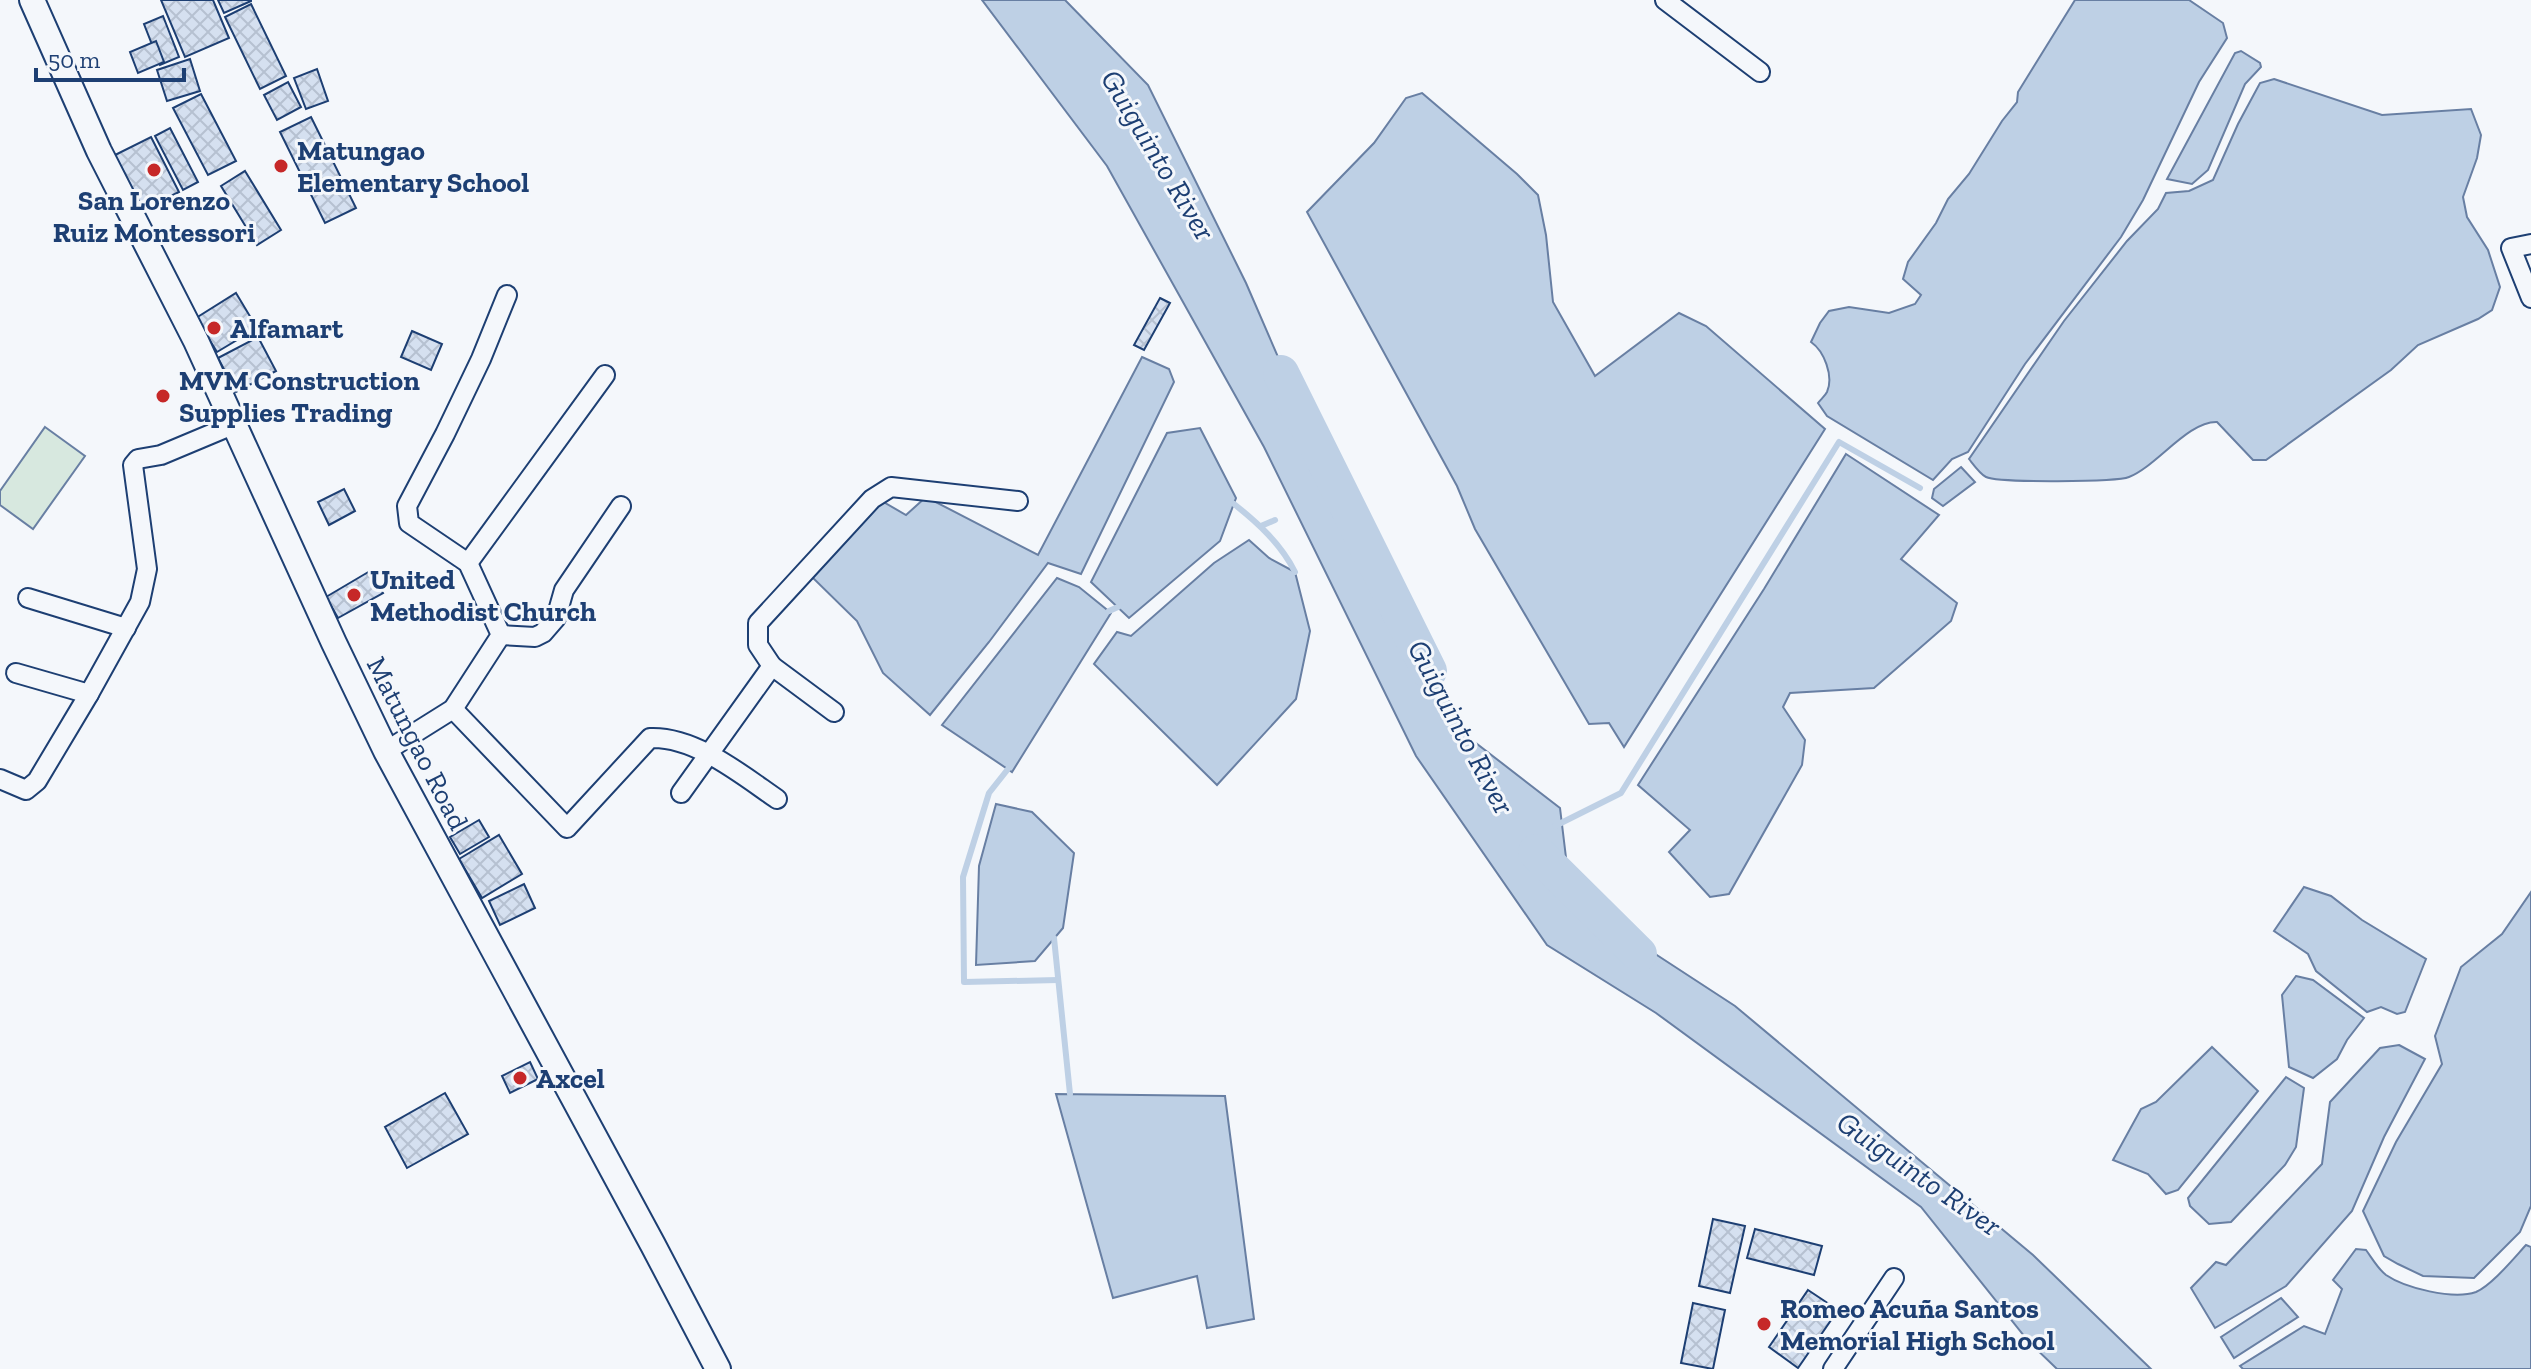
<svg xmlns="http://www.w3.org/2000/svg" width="2531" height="1369" viewBox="0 0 2531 1369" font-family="'Zilla Slab',serif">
<defs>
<pattern id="building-cross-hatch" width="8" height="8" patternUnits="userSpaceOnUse" patternTransform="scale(2)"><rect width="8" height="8" fill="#d5e0f0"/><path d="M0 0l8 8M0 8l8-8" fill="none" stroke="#b6c1d1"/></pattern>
</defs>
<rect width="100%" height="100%" fill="#f4f7fb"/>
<polygon fill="#d7e8df" stroke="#687fa3" stroke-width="2" points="45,427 85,456 33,529 0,505 0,491"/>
<g fill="#bed0e5" stroke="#687fa3" stroke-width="2">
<polygon points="982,0 1065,0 1148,85 1246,283 1359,544 1472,740 1560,808 1571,899 1735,1006 2033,1255 2151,1369 2057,1369 2029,1342 1921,1207 1656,1013 1547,945 1416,756 1264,447 1107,166"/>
<path d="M2075,0h114l34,23 4,15 -28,44 -56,118 -22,37 -96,127 -57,88 -16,7 -19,21 -106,-64 -9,-13c3,-4 7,-7 9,-11 7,-16 -3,-41 -16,-50l9,-19 9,-12 20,-4 40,6 26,-9 6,-9 -18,-16 5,-17 28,-39 12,-24 21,-25 33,-53 15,-19 1,-10z"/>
<polygon points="2241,51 2260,63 2261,67 2245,84 2208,170 2192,184 2167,179 2235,53"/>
<path d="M2274,79l108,36 89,-6 10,26 -4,23 -14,39 4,20 21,33 12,37 -8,23 -14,9 -60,26 -27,25 -125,90h-13l-36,-38c-29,-1 -60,44 -88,55 -12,5 -131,6 -143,0 -6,-3 -13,-13 -17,-18l95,-138 63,-80 31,-32 8,-16 23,-2 24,-11 25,-56 22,-41z"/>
<polygon points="1422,93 1517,174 1538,195 1546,235 1553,302 1595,376 1679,313 1706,326 1825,429 1624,747 1609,723 1589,724 1475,529 1457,486 1307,212 1374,143 1406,98"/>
<polygon points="1142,357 1169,369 1174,382 1081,574 1048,563 989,642 930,715 883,673 857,621 812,577 880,500 906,515 926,497 1038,555"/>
<polygon points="1200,428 1236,498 1220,541 1129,618 1091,582 1167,433"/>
<polygon points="1846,454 1939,515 1901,559 1957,603 1951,621 1874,688 1790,693 1783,707 1805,740 1802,765 1729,894 1710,897 1669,852 1690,830 1638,785 1764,589"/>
<polygon points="1961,467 1975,482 1943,506 1932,498 1934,489"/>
<polygon points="1249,540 1269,558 1295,572 1310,631 1296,699 1217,785 1094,664 1117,632 1131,636 1214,563"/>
<polygon points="1057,578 1079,587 1111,613 1012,772 942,725"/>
<polygon points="996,804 1032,812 1074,853 1063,928 1035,961 976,965 979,866"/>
<polygon points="2304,887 2331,896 2362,920 2426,959 2405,1012 2397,1014 2381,1007 2367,1012 2316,971 2308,954 2274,931"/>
<polygon points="2531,892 2531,1206 2520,1232 2474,1278 2423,1276 2398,1264 2384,1256 2363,1211 2396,1142 2442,1064 2435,1036 2461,967 2502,934"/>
<polygon points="2296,976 2313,980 2364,1018 2347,1040 2337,1059 2313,1078 2289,1067 2282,995"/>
<polygon points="2399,1045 2425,1059 2384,1137 2352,1211 2286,1286 2215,1328 2191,1288 2216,1262 2226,1265 2322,1164 2330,1102 2380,1048"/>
<polygon points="2212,1047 2258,1091 2178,1190 2166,1194 2148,1174 2113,1160 2141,1109 2156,1102"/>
<polygon points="2286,1077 2304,1088 2296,1147 2285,1165 2231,1222 2209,1224 2190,1206 2188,1198"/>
<polygon points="1056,1094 1225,1096 1254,1319 1207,1328 1197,1276 1113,1298"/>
<path d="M2526,1245l5,2v122h-288l-3,-3 64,-40 21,8 17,-45 -9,-9 23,-31 10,1c6,8 12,19 20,25 19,13 67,25 90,17 16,-7 38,-34 50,-47z"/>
<polygon points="2281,1298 2298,1317 2234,1358 2221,1337"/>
</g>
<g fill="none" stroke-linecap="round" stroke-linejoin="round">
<g stroke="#bed0e5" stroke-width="6">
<path d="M1234,504c24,19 47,40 61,68"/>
<polyline points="1261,526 1275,520"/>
<polyline points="1109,611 1118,607"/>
<polyline points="1008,769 989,793 963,877 964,982 1058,980"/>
<polyline points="1555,826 1621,793 1839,442 1920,488"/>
<polyline points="1054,938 1070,1094"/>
</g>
<g stroke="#bed0e5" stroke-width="36">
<polyline points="1281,373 1429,671"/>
<polyline points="1536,852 1639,954"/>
</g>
</g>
<g fill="url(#building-cross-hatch)" stroke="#1d3f73" stroke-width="2">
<polygon points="161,0 213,0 229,38 185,57"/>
<polygon points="218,0 251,0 251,1 224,13"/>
<polygon points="251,4 286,76 260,89 225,17"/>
<polygon points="163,16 179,57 160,65 144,24"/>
<polygon points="156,41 164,62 138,73 130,52"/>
<polygon points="190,59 200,91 167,101 157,70"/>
<polygon points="317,69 328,101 306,109 294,78"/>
<polygon points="288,82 301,107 277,120 264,95"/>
<polygon points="201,94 236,161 208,175 173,108"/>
<polygon points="311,117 356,208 325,223 280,132"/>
<polygon points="170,128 198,182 183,190 155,136"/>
<polygon points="151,137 179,192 143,210 115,155"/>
<polygon points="245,171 281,230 257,245 221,186"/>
<polygon points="236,293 257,328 217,352 196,318"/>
<polygon points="1160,298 1170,303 1144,350 1134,345"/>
<polygon points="412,331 442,344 431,370 401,357"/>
<polygon points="258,337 276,371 236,392 218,358"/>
<polygon points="344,489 355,511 329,525 318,502"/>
<polygon points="370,571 383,593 338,618 326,597"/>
<polygon points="479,820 489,837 460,854 450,837"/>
<polygon points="499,835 522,874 482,898 459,859"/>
<polygon points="524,884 535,908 500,925 489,901"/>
<polygon points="530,1062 538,1079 510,1093 502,1076"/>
<polygon points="445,1093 468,1134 407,1168 385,1127"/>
<polygon points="1713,1219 1745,1226 1730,1293 1699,1286"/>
<polygon points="1755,1229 1822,1246 1814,1275 1747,1258"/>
<polygon points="1808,1290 1838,1310 1798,1368 1769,1347"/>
<polygon points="1693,1303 1725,1310 1713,1369 1681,1363"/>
</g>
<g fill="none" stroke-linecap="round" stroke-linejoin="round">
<defs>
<g id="minor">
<polyline points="1665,0 1760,72"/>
<polyline points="2531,244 2511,248 2531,298"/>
<polyline points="468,563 605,375"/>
<polyline points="28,598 126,628"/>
<polyline points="501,635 535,637 543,633 556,618 564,590 621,506"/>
<polyline points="772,666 758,645 758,623 872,499 891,487 1018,501"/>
<polyline points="16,673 89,694"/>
<path d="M453,709l114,119 83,-90c45,-2 92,37 127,61"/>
<polyline points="386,751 453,709 501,635 468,563 409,523 407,506 445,434 481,359 507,295"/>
<polyline points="0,779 26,790 37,781 89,694 140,602 147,569 133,465 138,459 161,455 235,424"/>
<polyline points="681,793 772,666 834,712"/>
<polyline points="1833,1369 1894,1278"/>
</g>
<polyline id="secondary" points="32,0 99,151 196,341 334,643 386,751 653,1245 718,1369"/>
</defs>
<use href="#minor" stroke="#1d3f73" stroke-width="22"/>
<use href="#secondary" stroke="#1d3f73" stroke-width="28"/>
<use href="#minor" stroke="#f4f7fb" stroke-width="18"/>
<use href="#secondary" stroke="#f4f7fb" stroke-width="24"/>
</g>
<g fill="#c62828" stroke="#f4f7fb" stroke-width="3">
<circle cx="281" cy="166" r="8"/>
<circle cx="154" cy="170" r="8"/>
<circle cx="214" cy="328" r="8"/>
<circle cx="163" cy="396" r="8"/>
<circle cx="354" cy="595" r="8"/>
<circle cx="520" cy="1078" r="8"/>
<circle cx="1764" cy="1324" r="8"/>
</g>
<g text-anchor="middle" stroke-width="6" stroke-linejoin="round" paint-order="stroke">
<g font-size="28" font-weight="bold" fill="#1d3f73" stroke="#f4f7fb" text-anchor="start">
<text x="297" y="160">Matungao<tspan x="297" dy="32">Elementary School</tspan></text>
<text x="154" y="210" text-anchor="middle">San Lorenzo<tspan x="154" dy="32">Ruiz Montessori</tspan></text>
<text x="230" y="338">Alfamart</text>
<text x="179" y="390">MVM Construction<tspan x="179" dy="32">Supplies Trading</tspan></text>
<text x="370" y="589">United<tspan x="370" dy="32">Methodist Church</tspan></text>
<text x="536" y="1088">Axcel</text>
<text x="1780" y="1318">Romeo Acuña Santos<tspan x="1780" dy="32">Memorial High School</tspan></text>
</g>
<g font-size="28" fill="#1d3f73" stroke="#f4f7fb">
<text transform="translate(418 743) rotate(63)" y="10">Matungao Road</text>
</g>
<g font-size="30" font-style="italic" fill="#1d3f73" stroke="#f4f7fb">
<text transform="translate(1158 155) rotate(59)" y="10">Guiguinto River</text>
<text transform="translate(1461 727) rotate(62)" y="10">Guiguinto River</text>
<text transform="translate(1919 1174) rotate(35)" y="10">Guiguinto River</text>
</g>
</g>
<path d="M36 68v12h148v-12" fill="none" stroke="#1d3f73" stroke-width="4"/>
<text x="48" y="68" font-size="24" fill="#1d3f73" stroke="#f4f7fb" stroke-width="6" paint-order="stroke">50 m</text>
</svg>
